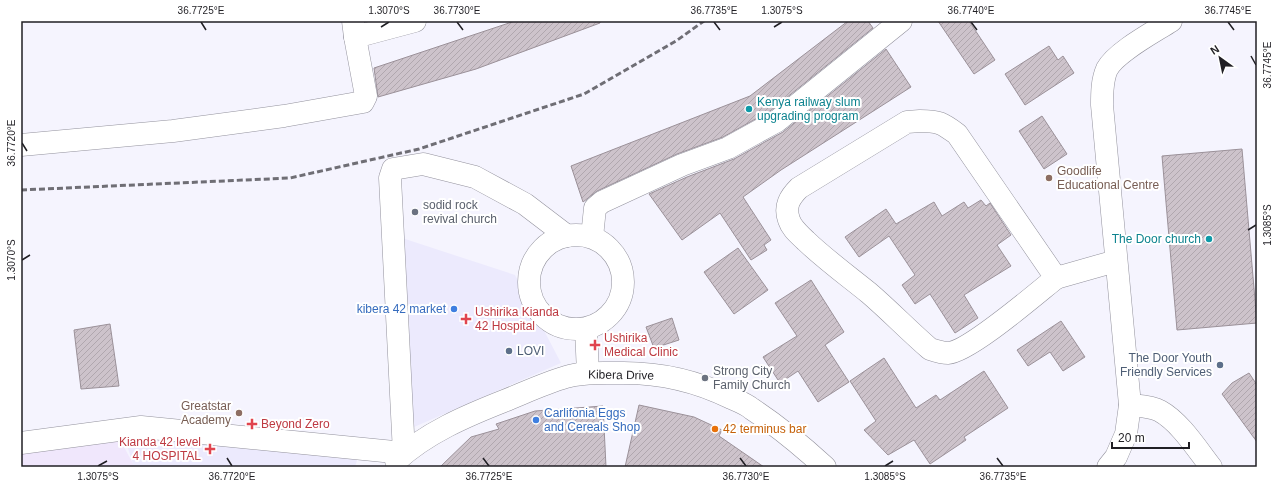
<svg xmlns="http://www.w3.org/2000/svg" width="1278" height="488" viewBox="0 0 1278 488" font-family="Helvetica,sans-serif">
<defs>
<pattern id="building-hatch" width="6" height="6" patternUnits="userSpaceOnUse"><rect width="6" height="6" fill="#cdc3cb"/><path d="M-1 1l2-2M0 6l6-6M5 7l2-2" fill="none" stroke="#b0a7ae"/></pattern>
</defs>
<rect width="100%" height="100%" fill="#f5f4fe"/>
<polygon fill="#f0e7fc" points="120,440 135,467 21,467 21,453"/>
<g fill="#eceafd">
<polygon points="393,235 515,275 561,363 398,434"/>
<polygon points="124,436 358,457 355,467 134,467"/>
</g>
<g fill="url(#building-hatch)" stroke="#9b9199">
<polygon points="515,21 600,21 600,23 476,69 378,97 374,68"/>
<polygon points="848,21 868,21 873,28 770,111 723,137 677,154 597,191 583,202 571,166 750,96"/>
<polygon points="938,21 969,21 995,60 974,74"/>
<polygon points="1049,46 1058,60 1063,56 1074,73 1025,105 1005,74"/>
<polygon points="886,49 911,87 781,170 743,197 771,240 764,245 767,250 751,260 720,213 682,240 649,194 687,177 734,159 783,132"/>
<polygon points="1042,116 1067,154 1044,169 1019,131"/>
<polygon points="1242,149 1257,323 1177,330 1162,156"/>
<polygon points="981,200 986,206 990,203 1011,235 997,245 1011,266 964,295 978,318 955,333 930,294 915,304 902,285 915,275 889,236 859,257 845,237 886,209 896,224 934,202 942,216 964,202 968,208"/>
<polygon points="738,248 768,290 734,314 704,272"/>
<polygon points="811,280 844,332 825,345 849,382 818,402 798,371 780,383 763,357 797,336 775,303"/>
<polygon points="672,318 679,340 654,348 646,327"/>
<polygon points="1061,321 1085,357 1063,371 1050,352 1028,366 1017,350"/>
<polygon points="110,324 119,386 81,389 74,330"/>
<polygon points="884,358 916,408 936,395 940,400 984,371 1008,408 964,437 966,440 930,464 914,440 888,455 864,430 876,421 850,381"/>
<polygon points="1249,373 1257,385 1257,442 1222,394 1232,383"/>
<polygon points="639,405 694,417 722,430 719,436 764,467 625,467"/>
<polygon points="603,406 606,467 440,467 471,437 499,429 496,424 535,411"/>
</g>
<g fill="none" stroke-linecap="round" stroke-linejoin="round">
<defs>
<g id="minor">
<polyline points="353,21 355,37 415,21"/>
<path d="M920,121c19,0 22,2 37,13l99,144c-19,15 -87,74 -108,75 -6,0 -12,-2 -18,-4 -21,-18 -40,-38 -61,-56 -21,-17 -43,-33 -63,-52 -7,-7 -14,-12 -17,-21 -5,-14 1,-23 10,-32l108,-66z"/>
<polyline points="21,145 173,131 284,116 363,102 366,96 355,37"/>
<circle cx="576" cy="282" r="47"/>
<polyline points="592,237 595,208 602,202 682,165 728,148 777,121 901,21"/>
<polyline points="1056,278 1116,261"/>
<polyline points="586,329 588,373"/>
<path d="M1130,405c10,1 21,1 30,6 20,11 37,38 51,56"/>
<polyline points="21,443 141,427 404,453 390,178 393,169 423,164 475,177 525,204 567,236"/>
<path d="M396,461c30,-28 70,-45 108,-60 20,-8 41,-18 62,-24 16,-5 34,-4 51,-4 40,-1 78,7 114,25 7,3 15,6 21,11 26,17 50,37 73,58"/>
<path d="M1108,467l8,-10 10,-23 4,-29 -28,-300c0,-12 0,-25 5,-36 9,-17 47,-37 64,-48"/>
</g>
</defs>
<use href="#minor" stroke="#93929d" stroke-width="23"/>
<use href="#minor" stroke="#fff" stroke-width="22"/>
<polyline stroke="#6f6e75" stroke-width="3" stroke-dasharray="6 3" stroke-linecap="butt" points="21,190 290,178 419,149 584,94 676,41 704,21"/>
</g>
<path fill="none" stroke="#201f24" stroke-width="1.5" d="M201,22l5,8M457,22l6,8M714,22l6,8M971,22l6,8M1228,22l6,8M381,27l8,-5M774,27l8,-5M1251,56l5,9M22,143l5,8M1248,230l8,-5M22,260l8,-5M227,458l5,8M483,458l6,8M740,458l6,8M997,458l6,8M98,466l9,-5M885,466l8,-5"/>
<g fill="#0f9aa8" stroke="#fff" stroke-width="1.5">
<circle cx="749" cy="109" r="4"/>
<circle cx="1209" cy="239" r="4"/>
</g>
<g fill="#8d6e63" stroke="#fff" stroke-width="1.5">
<circle cx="1049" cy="178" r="4"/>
<circle cx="239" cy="413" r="4"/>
</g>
<g fill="#6b7280" stroke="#fff" stroke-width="1.5">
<circle cx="415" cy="212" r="4"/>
<circle cx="705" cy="378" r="4"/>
</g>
<g fill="#3f7fe0" stroke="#fff" stroke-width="1.5">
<circle cx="454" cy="309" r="4"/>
<circle cx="536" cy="420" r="4"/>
</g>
<g fill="#e0444e" stroke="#fff" stroke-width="1.5">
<path d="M464 313h4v4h4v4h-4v4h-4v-4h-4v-4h4z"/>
<path d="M593 339h4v4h4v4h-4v4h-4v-4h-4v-4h4z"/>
<path d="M250 418h4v4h4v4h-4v4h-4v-4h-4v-4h4z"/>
<path d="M208 443h4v4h4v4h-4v4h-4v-4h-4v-4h4z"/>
</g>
<g fill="#5c6f8a" stroke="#fff" stroke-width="1.5">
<circle cx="509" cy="351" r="4"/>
<circle cx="1220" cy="365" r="4"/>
</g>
<circle fill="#e8710a" stroke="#fff" stroke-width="1.5" cx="715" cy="429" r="4"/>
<g text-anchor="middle" stroke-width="4" stroke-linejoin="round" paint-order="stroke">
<g font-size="12" fill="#0d838f" stroke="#fff" text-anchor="start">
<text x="757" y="106">Kenya railway slum<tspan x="757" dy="14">upgrading program</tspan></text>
<text x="1201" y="243" text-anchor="end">The Door church</text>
</g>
<g font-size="12" fill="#785e54" stroke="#fff" text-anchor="start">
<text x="1057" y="175">Goodlife<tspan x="1057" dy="14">Educational Centre</tspan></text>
<text x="231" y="410" text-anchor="end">Greatstar<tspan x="231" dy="14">Academy</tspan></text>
</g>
<g font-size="12" fill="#5b616d" stroke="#fff" text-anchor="start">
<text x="423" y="209">sodid rock<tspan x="423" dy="14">revival church</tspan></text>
<text x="713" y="375">Strong City<tspan x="713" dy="14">Family Church</tspan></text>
</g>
<g font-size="12" fill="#366cbe" stroke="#fff" text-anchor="end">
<text x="446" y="313">kibera 42 market</text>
<text x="544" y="417" text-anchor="start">Carlifonia Eggs<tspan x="544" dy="14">and Cereals Shop</tspan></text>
</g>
<g font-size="12" fill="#be3a42" stroke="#fff" text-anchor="start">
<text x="475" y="316">Ushirika Kianda<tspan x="475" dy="14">42 Hospital</tspan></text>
<text x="604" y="342">Ushirika<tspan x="604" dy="14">Medical Clinic</tspan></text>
<text x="261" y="428">Beyond Zero</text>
<text x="201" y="446" text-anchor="end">Kianda 42 level<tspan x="201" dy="14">4 HOSPITAL</tspan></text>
</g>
<g font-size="12" fill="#4e5e75" stroke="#fff" text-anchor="start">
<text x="517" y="355">LOVI</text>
<text x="1212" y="362" text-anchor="end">The Door Youth<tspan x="1212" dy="14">Friendly Services</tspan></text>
</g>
<g font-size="12" fill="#201f24" stroke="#fff">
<text transform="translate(621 375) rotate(1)" y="4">Kibera Drive</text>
</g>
<g font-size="12" fill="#c56008" stroke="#fff" text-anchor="start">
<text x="723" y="433">42 terminus bar</text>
</g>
</g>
<rect width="1278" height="488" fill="none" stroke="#ffffff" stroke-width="44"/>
<g transform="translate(1220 58) rotate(327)" stroke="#ffffff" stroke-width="3" paint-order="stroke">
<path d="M0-3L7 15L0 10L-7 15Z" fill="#201f24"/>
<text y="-6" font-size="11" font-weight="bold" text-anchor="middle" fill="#201f24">N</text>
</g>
<path d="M1112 442v6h77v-6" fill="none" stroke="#201f24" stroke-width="2"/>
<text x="1118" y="442" font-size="12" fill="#201f24" stroke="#ffffff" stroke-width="3" paint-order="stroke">20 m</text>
<rect x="22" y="22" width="1234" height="444" fill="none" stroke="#201f24" stroke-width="1.5"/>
<g font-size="10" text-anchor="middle" fill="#201f24">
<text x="201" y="14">36.7725°E</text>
<text x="389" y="14">1.3070°S</text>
<text x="457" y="14">36.7730°E</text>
<text x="714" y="14">36.7735°E</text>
<text x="782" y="14">1.3075°S</text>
<text x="971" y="14">36.7740°E</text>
<text x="1228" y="14">36.7745°E</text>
<text transform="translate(1267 65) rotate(-90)" y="4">36.7745°E</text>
<text transform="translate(11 143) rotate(-90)" y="4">36.7720°E</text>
<text transform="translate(1267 225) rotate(-90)" y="4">1.3085°S</text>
<text transform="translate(11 260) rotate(-90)" y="4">1.3070°S</text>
<text x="98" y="480">1.3075°S</text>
<text x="232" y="480">36.7720°E</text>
<text x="489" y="480">36.7725°E</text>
<text x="746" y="480">36.7730°E</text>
<text x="885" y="480">1.3085°S</text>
<text x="1003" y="480">36.7735°E</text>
</g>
</svg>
